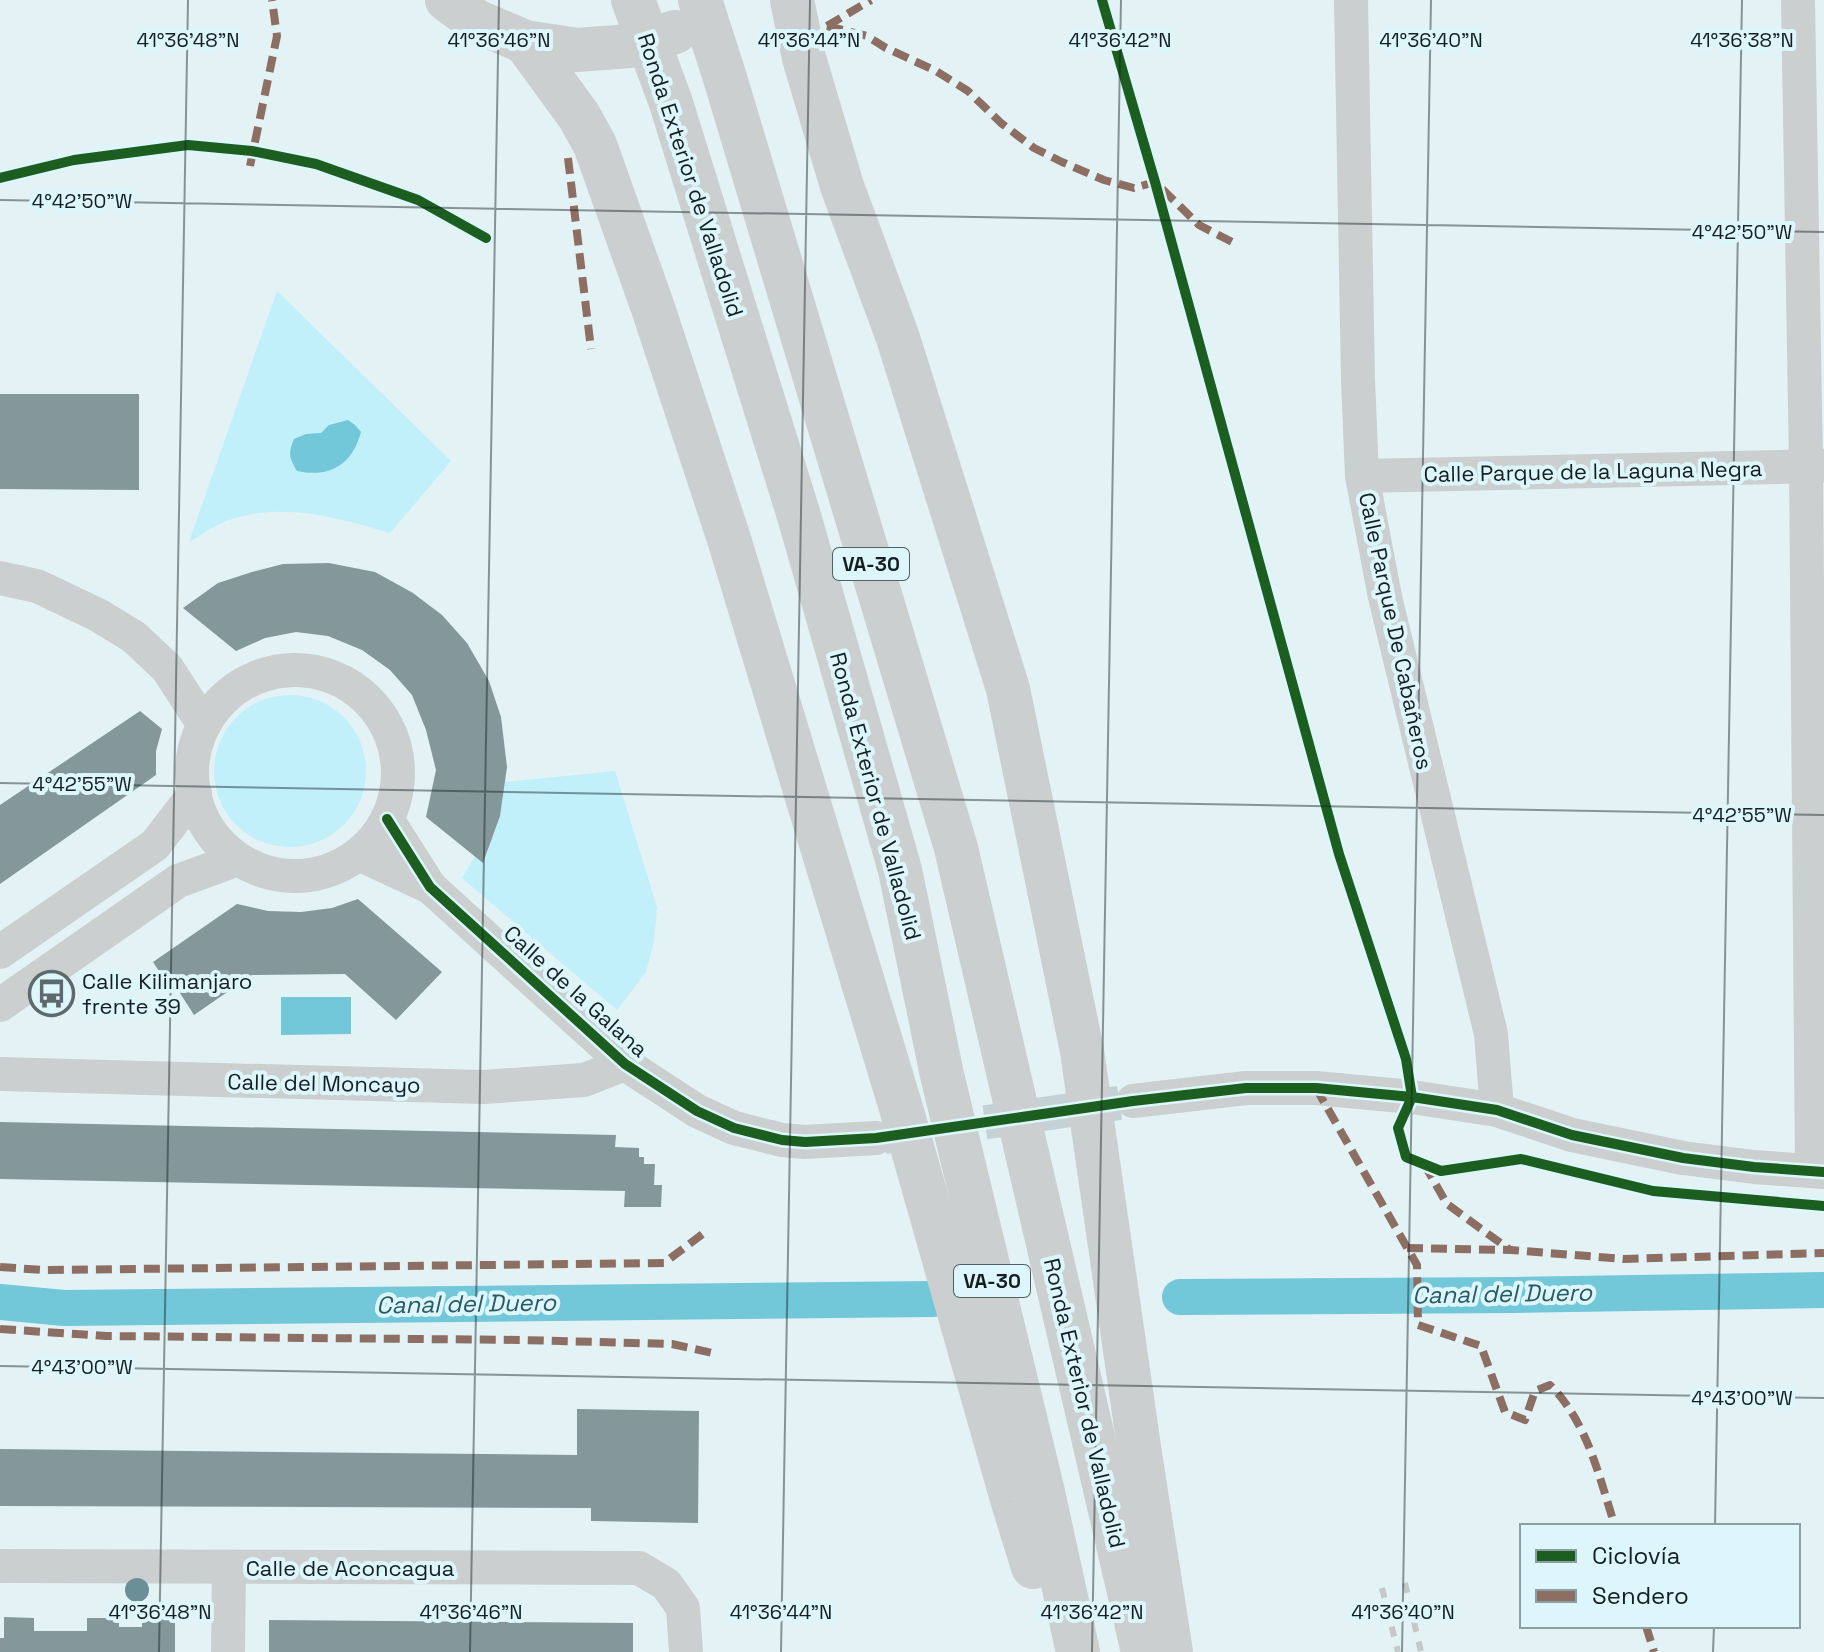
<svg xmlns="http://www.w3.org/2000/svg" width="1824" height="1652" viewBox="0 0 1824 1652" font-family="'Space Grotesk',sans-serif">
<rect width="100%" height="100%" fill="#e3f2f5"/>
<g fill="#c1effa">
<path d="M277,291l174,170 -61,72c-51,-15 -105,-31 -158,-14 -15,4 -29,15 -43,23z"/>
<circle cx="290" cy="771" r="76"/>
<polygon points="615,771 657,907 654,942 646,972 617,1010 462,878 475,856 484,862 500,816 505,782"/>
</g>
<g fill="#72c7d9">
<path d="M348,420l7,5 6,7c-9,33 -31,46 -64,39 -8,-14 -9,-17 -3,-32l12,-5 15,-1 8,-8z"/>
<polygon points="281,997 351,997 351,1034 281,1035"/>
</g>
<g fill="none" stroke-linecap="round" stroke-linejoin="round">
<g stroke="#72c7d9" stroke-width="36">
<polyline points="1180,1297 1514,1295 1824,1290"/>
<polyline points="0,1302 64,1308 933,1299"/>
</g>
</g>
<g fill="#84979a">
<polygon points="0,394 139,394 139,490 0,489"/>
<polygon points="329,563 375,572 413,593 442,615 467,643 489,681 501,717 507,767 500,816 483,863 426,817 436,770 426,730 412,695 390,670 362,650 328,636 296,632 265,638 236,651 183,608 218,583 252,572 283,564"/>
<polygon points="140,711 162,729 156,751 156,775 0,884 0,805"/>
<polygon points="358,899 442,972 396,1020 345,974 252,975 194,1015 178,990 172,991 153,962 237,904 268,911 301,912 332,908"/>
<polygon points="0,1122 616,1135 615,1147 639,1148 639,1157 644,1157 644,1164 655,1164 654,1185 662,1185 661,1207 624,1207 625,1191 0,1179"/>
<polygon points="577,1409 699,1411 698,1523 591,1521 591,1508 0,1506 0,1449 577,1455"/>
<polygon points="4,1617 34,1618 34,1631 87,1631 87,1618 119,1618 119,1627 142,1627 142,1618 175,1619 175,1652 0,1652 0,1638 4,1638"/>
<polygon points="269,1620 633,1623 633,1652 269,1652"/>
</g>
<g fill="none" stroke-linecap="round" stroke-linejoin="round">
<polyline stroke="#c4d2d5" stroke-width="34" stroke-dasharray="34 17" stroke-linecap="butt" points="884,1137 1133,1101"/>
<g stroke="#cbcfd0" stroke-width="34">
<polyline points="1351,0 1358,380 1362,476 1385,597 1491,1034 1497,1110"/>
<polyline points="1798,0 1806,466 1812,1170"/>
<polyline points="1362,476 1824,466"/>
<polyline points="0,578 37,586 98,615 134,637 167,668 204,725"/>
<circle cx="295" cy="773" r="103"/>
<polyline points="387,819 430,887 625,1064 697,1111 734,1128 782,1140 805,1142 876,1138"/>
<polyline points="359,854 430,887"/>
<polyline points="0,952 155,845 195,793"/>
<polyline points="0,1005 178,881 238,859"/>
<polyline points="0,1074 483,1087 584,1080 625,1064"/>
<polyline points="1133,1101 1246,1088 1316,1088 1412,1097 1497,1110 1572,1135 1683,1158 1754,1167 1824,1172"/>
<polyline points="0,1566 639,1568 666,1584 683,1608 686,1652"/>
<polyline points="228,1652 229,1568"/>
</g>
<g stroke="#cbcfd0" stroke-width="44">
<polyline points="447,0 476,21 525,42 577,50 630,46 675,32"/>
<polyline points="633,0 671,103 799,516 900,870 942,1075 1042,1488 1078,1652"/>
<polyline points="700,0 725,78 956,848 1143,1652"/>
<polyline points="792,0 804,58 842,186 898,338 1008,689 1082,1051 1140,1454 1171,1652"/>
<polyline points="525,42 579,116 595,145 653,308 729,539 901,1108 1012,1499 1033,1567"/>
</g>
<g stroke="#c4c8c8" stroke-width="6" stroke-dasharray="10 10" stroke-linecap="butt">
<polyline points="1405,1583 1421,1652"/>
<polyline points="1382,1588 1398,1652"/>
</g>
<g stroke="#8d6e63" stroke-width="8" stroke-dasharray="16 8" stroke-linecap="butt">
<polyline points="827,26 867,36 886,48 936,71 968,91 1001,123 1034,148 1062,162 1104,180 1134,188 1155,182 1199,225 1234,243"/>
<polyline points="827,26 871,0"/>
<polyline points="568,158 591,349"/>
<polyline points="250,166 277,36 272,0"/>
<path d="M1316,1088l101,177 1,60 63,21 24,66 20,8 10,-29 15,-6c38,38 49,92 65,141"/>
<polyline points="1424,1164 1447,1204 1510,1250"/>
<polyline points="1407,1248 1511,1250 1624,1259 1824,1253"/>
<polyline points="0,1267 43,1270 664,1263 704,1233"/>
<polyline points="0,1329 106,1336 521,1340 672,1344 717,1354"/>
<polyline points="1646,1626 1654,1652"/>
</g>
<defs>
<g id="cycleway">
<polyline points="1102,0 1155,182 1339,854 1406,1059 1412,1097 1398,1128 1406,1157 1441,1171 1521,1159 1653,1191 1824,1206"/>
<polyline points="0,178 74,160 188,145 252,151 316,164 418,200 486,238"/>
<polyline points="387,819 430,887 625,1064 697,1111 734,1128 782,1140 805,1142 876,1138 1133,1101 1246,1088 1316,1088 1412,1097 1497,1110 1572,1135 1683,1158 1754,1167 1824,1172"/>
</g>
</defs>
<use href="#cycleway" stroke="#dcf6fc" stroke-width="15"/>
<use href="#cycleway" stroke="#1b5e20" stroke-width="10"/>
</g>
<circle fill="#6b8f96" cx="137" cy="1590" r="12"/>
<path fill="none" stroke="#151f21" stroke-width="2" stroke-opacity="0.45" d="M0,200l1824,32M0,783l1824,32M0,1366l1824,32M1715,1526l27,-1526M159,1652l29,-1652M470,1652l29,-1652M781,1652l29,-1652M1092,1652l29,-1652M1402,1652l29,-1652M1713,1652l1,-26"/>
<defs>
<symbol id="bus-ring" viewBox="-11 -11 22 22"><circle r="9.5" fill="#dcf6fc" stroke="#5d696b" stroke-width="1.5"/><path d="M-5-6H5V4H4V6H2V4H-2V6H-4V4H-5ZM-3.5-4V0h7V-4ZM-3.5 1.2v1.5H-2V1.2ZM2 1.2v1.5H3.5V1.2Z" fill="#5d696b"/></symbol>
</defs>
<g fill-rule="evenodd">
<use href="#bus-ring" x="26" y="968" width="51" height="51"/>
</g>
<g text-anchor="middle" stroke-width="8" stroke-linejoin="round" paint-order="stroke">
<g fill="#dcf6fc" stroke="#516063" stroke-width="2">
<rect x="833" y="548" width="76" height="32" rx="6"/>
<rect x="954" y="1265" width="76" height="32" rx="6"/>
</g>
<g font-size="20" font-weight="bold" fill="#151f21">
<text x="871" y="571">VA-30</text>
<text x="992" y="1288">VA-30</text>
</g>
<g font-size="22" fill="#151f21" stroke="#dcf6fc">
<text transform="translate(691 175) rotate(72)" y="8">Ronda Exterior de Valladolid</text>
<text transform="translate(1593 471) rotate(-1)" y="8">Calle Parque de la Laguna Negra</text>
<text transform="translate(1396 631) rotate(78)" y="8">Calle Parque De Cabañeros</text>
<text transform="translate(876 796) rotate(75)" y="8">Ronda Exterior de Valladolid</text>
<text transform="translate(576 991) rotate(42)" y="8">Calle de la Galana</text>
<text transform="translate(324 1083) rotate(1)" y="8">Calle del Moncayo</text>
<text transform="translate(1085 1403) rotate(77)" y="8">Ronda Exterior de Valladolid</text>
<text x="350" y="1576">Calle de Aconcagua</text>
</g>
<g font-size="22" fill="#151f21" stroke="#dcf6fc" text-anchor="start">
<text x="82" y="989">Calle Kilimanjaro<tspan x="82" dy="25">frente 39</tspan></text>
</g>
<g font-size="24" font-style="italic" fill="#295964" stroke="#dcf6fc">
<text transform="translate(1502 1294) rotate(-1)" y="8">Canal del Duero</text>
<text transform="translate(466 1304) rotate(-1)" y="8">Canal del Duero</text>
</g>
</g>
<g font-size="20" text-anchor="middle" fill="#151f21" stroke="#dcf6fc" stroke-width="8" stroke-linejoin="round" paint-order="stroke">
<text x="188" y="47">41°36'48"N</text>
<text x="499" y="47">41°36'46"N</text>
<text x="809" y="47">41°36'44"N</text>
<text x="1120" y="47">41°36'42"N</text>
<text x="1431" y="47">41°36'40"N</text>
<text x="1742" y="47">41°36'38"N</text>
<text x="82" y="208">4°42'50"W</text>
<text x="1742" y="239">4°42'50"W</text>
<text x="82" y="791">4°42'55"W</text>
<text x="1742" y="822">4°42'55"W</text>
<text x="82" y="1374">4°43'00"W</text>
<text x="1742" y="1405">4°43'00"W</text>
<text x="160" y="1619">41°36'48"N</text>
<text x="471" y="1619">41°36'46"N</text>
<text x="781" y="1619">41°36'44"N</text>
<text x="1092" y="1619">41°36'42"N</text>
<text x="1403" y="1619">41°36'40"N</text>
</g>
<rect x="1520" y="1524" width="280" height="104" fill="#dcf6fc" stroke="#8ca0a4" stroke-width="2"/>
<rect x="1536" y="1550" width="40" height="12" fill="#1b5e20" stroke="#8ca0a4" stroke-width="2"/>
<text x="1592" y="1564" font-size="24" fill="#151f21">Ciclovía</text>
<rect x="1536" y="1590" width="40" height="12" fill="#8d6e63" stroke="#8ca0a4" stroke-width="2"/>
<text x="1592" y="1604" font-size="24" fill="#151f21">Sendero</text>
</svg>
